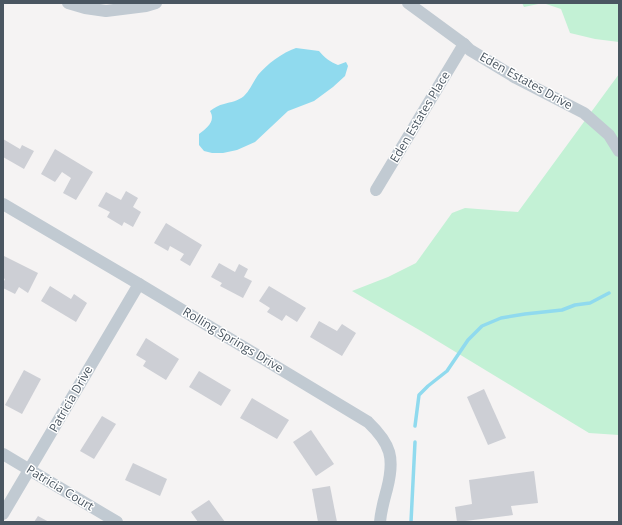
<svg xmlns="http://www.w3.org/2000/svg" width="622" height="525" viewBox="0 0 622 525" font-family="'Open Sans',sans-serif">
<rect width="100%" height="100%" fill="#f5f3f3"/>
<g fill="#c3f1d5">
<polygon points="522,3 619,3 619,42 595,39 570,33 561,9 543,3 524,7"/>
<polygon points="619,74 619,435 589,433 421,331 352,291 388,277 416,263 452,213 465,208 518,212"/>
</g>
<path fill="#90daee" d="M296,48l23,3c6,7 11,11 19,14l8,-3 2,4 -3,10 -12,11 -19,14 -26,10 -33,31 -18,8 -14,3h-11l-8,-2 -5,-6v-11c8,-6 17,-13 11,-23 4,-3 9,-6 14,-7 7,-2 14,-3 20,-8 6,-6 9,-14 14,-21 8,-10 25,-23 38,-27z"/>
<g fill="none" stroke-linecap="round" stroke-linejoin="round">
<g stroke="#90daee" stroke-width="3.5">
<polyline points="415,426 419,395 428,386 447,371 468,340 482,326 501,318 525,314 562,310 575,305 590,303 609,293"/>
<polyline points="411,522 415,442"/>
</g>
</g>
<g fill="#cdcfd5">
<polygon points="3,139 20,149 22,145 34,151 24,169 3,157"/>
<polygon points="55,149 93,172 76,200 63,193 71,178 62,172 55,182 41,174"/>
<polygon points="126,191 138,198 133,207 141,212 133,227 124,222 122,226 107,217 110,212 98,206 106,192 121,200"/>
<polygon points="166,223 202,245 190,266 180,260 184,254 170,246 168,251 154,243"/>
<polygon points="4,256 38,273 28,293 19,287 15,294 3,288 3,283 5,279 3,278 3,258"/>
<polygon points="219,263 235,272 239,264 248,269 244,277 252,281 243,298 220,286 222,283 211,277"/>
<polygon points="50,286 71,299 74,294 87,303 76,322 41,301"/>
<polygon points="269,286 306,308 297,322 286,315 282,321 267,312 270,308 259,301"/>
<polygon points="319,321 337,331 342,324 356,333 342,356 310,337"/>
<polygon points="146,338 179,359 166,380 143,366 146,361 136,355"/>
<polygon points="24,370 41,379 22,414 5,405"/>
<polygon points="199,371 231,390 221,406 189,387"/>
<polygon points="484,389 506,438 488,445 467,397"/>
<polygon points="252,398 289,420 277,439 240,418"/>
<polygon points="102,416 116,424 94,459 80,451"/>
<polygon points="311,430 334,464 316,476 293,442"/>
<polygon points="133,463 167,479 160,496 125,480"/>
<polygon points="534,471 538,503 511,506 513,515 457,522 455,507 472,504 469,480"/>
<polygon points="330,486 337,522 318,522 312,489"/>
<polygon points="209,500 225,522 198,522 191,512"/>
<polygon points="38,516 49,522 34,522"/>
</g>
<g fill="none" stroke-linecap="round" stroke-linejoin="round">
<g stroke="#c1cad2" stroke-width="12">
<polyline points="68,3 85,8 106,11 146,6 156,3"/>
<polyline points="408,3 464,44 470,50 516,78 584,113 609,135 619,151"/>
<polyline points="376,190 464,44"/>
<path d="M3,204l136,80 229,138c23,22 27,36 19,67 -3,11 -6,21 -7,33"/>
<polyline points="3,454 117,522"/>
<polyline points="3,514 139,284"/>
</g>
</g>
<g text-anchor="middle" stroke-width="3" stroke-linejoin="round" paint-order="stroke">
<g font-size="12" fill="#4a5661" stroke="#fff">
<text transform="translate(526 81) rotate(29)" y="4">Eden Estates Drive</text>
<text transform="translate(420 117) rotate(-59)" y="4">Eden Estates Place</text>
<text transform="translate(233 340) rotate(31)" y="4">Rolling Springs Drive</text>
<text transform="translate(71 399) rotate(-60)" y="4">Patricia Drive</text>
<text transform="translate(60 488) rotate(31)" y="4">Patricia Court</text>
</g>
</g>
<rect width="622" height="525" fill="none" stroke="#4a5661" stroke-width="8"/>
</svg>
